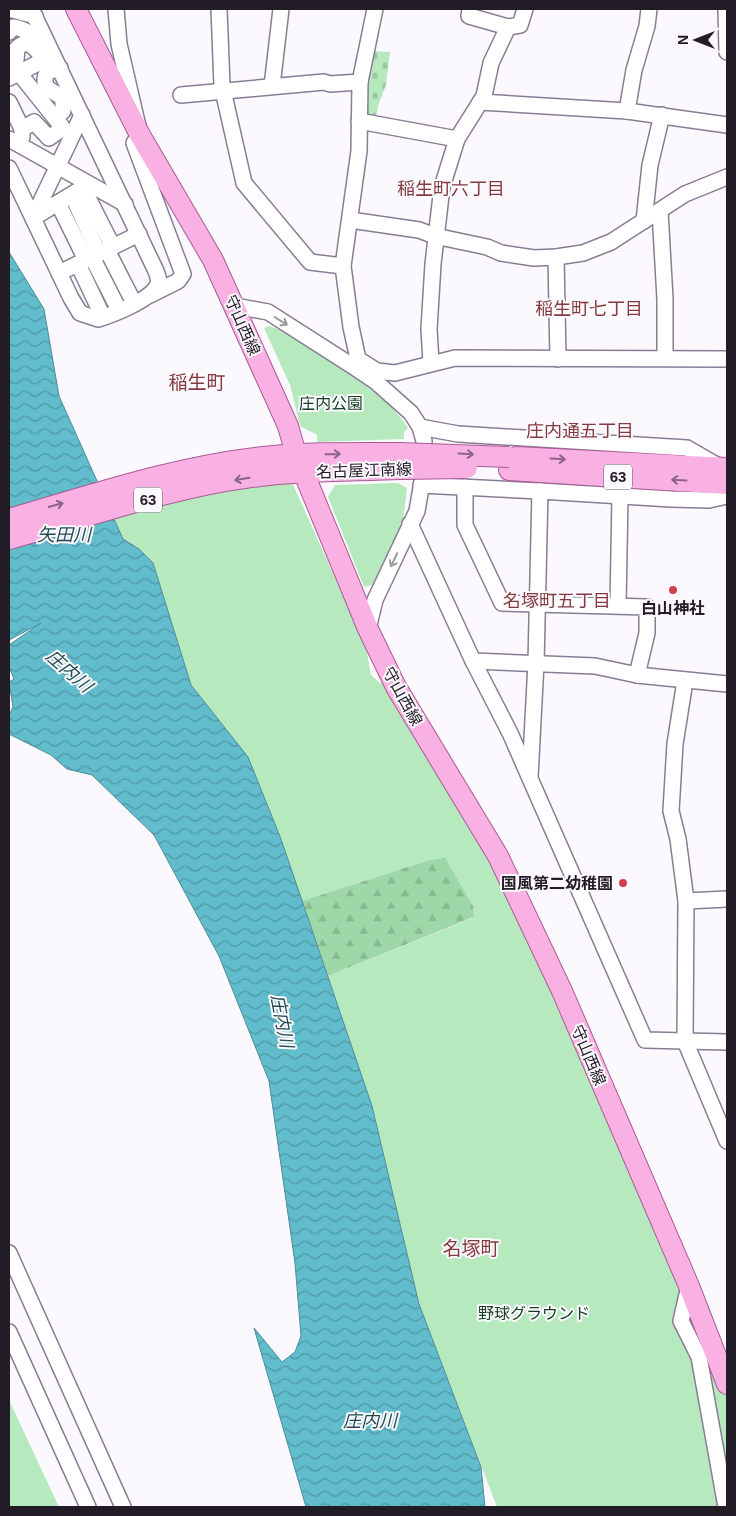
<svg xmlns="http://www.w3.org/2000/svg" width="736" height="1516" viewBox="0 0 736 1516" font-family="Helvetica,'Noto Sans JP',sans-serif">
<defs>
<pattern id="forest-firs" width="22" height="20" patternUnits="userSpaceOnUse" patternTransform="scale(1.25)"><rect width="22" height="20" fill="#9ed8a8"/><path d="M5 1l3.5 6h-7zM16 11l3.5 6h-7z" fill="#88b990"/></pattern>
<pattern id="cemetery-stones" width="16" height="16" patternUnits="userSpaceOnUse" patternTransform="scale(1.25)"><rect width="16" height="16" fill="#b7e9bf"/><path d="M2 7V4a2 2 0 0 1 4 0v3zM10 15v-3a2 2 0 0 1 4 0v3z" fill="#9dc7a4"/></pattern>
<pattern id="water-waves" width="16" height="10" patternUnits="userSpaceOnUse" patternTransform="scale(1.25)"><rect width="16" height="10" fill="#61bccc"/><path d="M0 5q4-4 8 0t8 0" fill="none" stroke="#5098a5"/></pattern>
</defs>
<rect width="100%" height="100%" fill="#fbf9fe"/>
<g fill="#b7e9bf">
<path d="M269,326c31,8 126,75 139,102l-4,4v7l-87,3v-7l-17,-9 -10,-41 -26,-57z"/>
<polygon points="292,482 366,647 371,675 381,684 382,658 498,856 727,1384 727,1507 497,1507 419,1304 372,1106 328,976 473,918 426,861 302,901 281,839 248,757 191,686 153,563 139,549 123,539 107,503"/>
<polygon points="398,483 407,488 403,522 375,584 364,587 328,497 335,485"/>
<polygon points="9,1400 59,1507 9,1507"/>
</g>
<polygon fill="url(#forest-firs)" points="445,858 473,906 474,917 328,976 302,901 426,861"/>
<polygon fill="url(#cemetery-stones)" points="373,51 390,52 386,85 379,103 376,116 425,124 425,129 365,116 366,81"/>
<polygon fill="url(#water-waves)" stroke="#4e8c9a" points="9,252 44,309 59,396 123,539 139,549 153,563 191,685 248,757 281,839 372,1106 419,1304 481,1467 485,1507 306,1507 254,1328 282,1362 295,1352 301,1336 295,1263 269,1081 219,956 154,835 92,775 67,769 51,755 9,734 9,715 13,707 9,682 14,679 9,667 9,645 41,623 9,640"/>
<g fill="none" stroke-linecap="round" stroke-linejoin="round">
<defs>
<g id="minor">
<polyline points="9,9 35,16"/>
<polyline points="116,9 119,44 140,135 134,143 183,274 178,281 150,295"/>
<polyline points="219,9 222,86 244,183 310,262 343,266"/>
<polyline points="375,9 360,82 359,151 343,266 351,327 358,359 377,371 395,373 455,358 727,359"/>
<polyline points="470,9 469,16 508,27"/>
<polyline points="726,9 727,52"/>
<path d="M9,32l4,-5c15,2 17,7 22,20"/>
<path d="M9,68l7,-8 1,-12c12,-11 20,2 27,12l-35,18"/>
<polyline points="19,73 63,128 49,138 34,122 22,129"/>
<polyline points="272,86 281,9"/>
<polyline points="181,95 324,82 330,84 360,82"/>
<polyline points="9,102 22,129 22,137"/>
<polyline points="480,102 627,111 727,125"/>
<polyline points="627,111 634,70 647,26 649,9"/>
<polyline points="82,115 33,218 89,184"/>
<path d="M56,117l7,-6v-12c-6,-8 -19,-7 -18,-20 0,-8 8,-9 15,-11"/>
<polyline points="359,121 457,139"/>
<polyline points="9,139 125,204"/>
<path d="M9,168l62,130 9,15 18,6c14,-4 52,-19 59,-33 3,-5 1,-10 -1,-15l-125,-262"/>
<polyline points="83,188 113,247"/>
<polyline points="72,195 99,254"/>
<polyline points="58,203 86,260"/>
<polyline points="660,211 665,299 665,358"/>
<polyline points="350,220 419,230 435,236 487,247 501,253 534,258 556,257 583,253 611,242 685,194 727,177"/>
<polyline points="644,221 650,165 662,115"/>
<polyline points="107,250 134,303"/>
<polyline points="92,257 119,310"/>
<polyline points="556,257 558,359"/>
<polyline points="78,264 103,317"/>
<polyline points="59,273 139,234"/>
<polyline points="235,306 268,312 354,367 375,381 411,413 420,427 424,441 422,482 417,511 375,600 368,629"/>
<polyline points="431,363 429,329 433,264 442,187 457,139 484,96 491,63 508,27 520,25 525,9"/>
<polyline points="420,427 458,434 687,448 720,467"/>
<polyline points="421,485 540,491"/>
<polyline points="465,487 465,525 502,603 647,607 647,633 637,675"/>
<polyline points="410,524 473,661 510,733 645,1040 727,1042"/>
<polyline points="618,605 620,497"/>
<polyline points="473,661 595,666 637,675 727,684"/>
<polyline points="685,681 675,744 671,811 678,839 686,901 685,1041 727,1141"/>
<polyline points="530,777 536,663 540,491 671,499 709,500 727,496"/>
<polyline points="686,901 727,899"/>
<polyline points="9,1253 123,1507"/>
<polyline points="689,1286 681,1321 699,1357 726,1507"/>
<polyline points="9,1332 88,1507"/>
</g>
<g id="major">
<polyline points="76,9 140,135 213,260 288,426 296,454 368,629 396,687 498,856 562,991 689,1286 727,1384"/>
<polyline points="516,457 727,468"/>
<polyline points="509,470 727,484"/>
<path d="M9,519c83,-24 168,-53 254,-62 45,-5 92,-4 137,-4"/>
<path d="M9,539c82,-23 166,-53 251,-63 46,-6 94,-5 141,-7"/>
</g>
</defs>
<use href="#minor" stroke="#887d94" stroke-width="18"/>
<use href="#major" stroke="#aa5b94" stroke-width="22"/>
<use href="#minor" stroke="#fff" stroke-width="15"/>
<use href="#major" stroke="#f8b1e2" stroke-width="20"/>
<defs>
<g id="major-bridge">
<polyline points="400,453 509,457"/>
<polyline points="401,469 467,468"/>
</g>
</defs>
<use href="#major-bridge" stroke="#aa5b94" stroke-width="22" stroke-linecap="butt"/>
<use href="#major-bridge" stroke="#f8b1e2" stroke-width="20"/>
</g>
<defs><path id="oneway-shaft" d="M-6 0H5M1.5-3L5.5 0L1.5 3" fill="none" stroke-width="1.6" stroke-linecap="round" stroke-linejoin="round" transform="scale(1.25)"/></defs>
<g stroke="#9b999d">
<use href="#oneway-shaft" transform="translate(281 321) rotate(32)"/>
<use href="#oneway-shaft" transform="translate(394 560) rotate(115)"/>
</g>
<g stroke="#8c6684">
<use href="#oneway-shaft" transform="translate(333 454) rotate(-1)"/>
<use href="#oneway-shaft" transform="translate(466 454) rotate(3)"/>
<use href="#oneway-shaft" transform="translate(558 459) rotate(3)"/>
<use href="#oneway-shaft" transform="translate(242 479) rotate(171)"/>
<use href="#oneway-shaft" transform="translate(679 480) rotate(-177)"/>
<use href="#oneway-shaft" transform="translate(56 505) rotate(-16)"/>
</g>
<g fill="#d0404c" stroke="#fbf9fe" stroke-width="2">
<circle cx="673" cy="590" r="5"/>
<circle cx="623" cy="883" r="5"/>
</g>
<g text-anchor="middle" stroke-width="4" stroke-linejoin="round" paint-order="stroke">
<g fill="#fbf9fe" stroke="#625e66" stroke-width="1">
<rect x="604" y="464.5" width="28" height="25" rx="4"/>
<rect x="134" y="487.5" width="28" height="25" rx="4"/>
</g>
<g font-size="15" font-weight="bold" fill="#211c25">
<text x="618" y="482">63</text>
<text x="148" y="505">63</text>
</g>
<g font-size="16" fill="#211c25" stroke="#fbf9fe">
<text transform="translate(243 325) rotate(66)" y="6">守山西線</text>
<text transform="translate(364 470) rotate(-2)" y="6">名古屋江南線</text>
<text transform="translate(403 696) rotate(61)" y="6">守山西線</text>
<text transform="translate(589 1055) rotate(67)" y="6">守山西線</text>
</g>
<g font-size="16" fill="#164021" stroke="#fbf9fe">
<text x="331" y="409">庄内公園</text>
<text x="534" y="1319">野球グラウンド</text>
</g>
<g font-size="16" font-weight="bold" fill="#211c25" stroke="#fbf9fe">
<text x="673" y="614">白山神社</text>
<text x="613" y="889" text-anchor="end">国風第二幼稚園</text>
</g>
<g font-size="18" fill="#833b3d" stroke="#fbf9fe">
<text x="451" y="195">稲生町六丁目</text>
<text x="589" y="315">稲生町七丁目</text>
<text x="580" y="437">庄内通五丁目</text>
<text x="557" y="607">名塚町五丁目</text>
</g>
<g font-size="18" font-style="italic" fill="#214b52" stroke="#fbf9fe">
<text x="64" y="541">矢田川</text>
<text transform="translate(69 671) rotate(41)" y="6">庄内川</text>
<text transform="translate(282 1021) rotate(79)" y="6">庄内川</text>
<text x="370" y="1427">庄内川</text>
</g>
<g font-size="19" fill="#833b3d" stroke="#fbf9fe">
<text x="197" y="389">稲生町</text>
<text x="471" y="1255">名塚町</text>
</g>
</g>
<rect width="736" height="1516" fill="none" stroke="#211c25" stroke-width="20"/>
<g transform="translate(696 40) rotate(270)" stroke="#fbf9fe" stroke-width="4" paint-order="stroke">
<path d="M0-4L9 19L0 12L-9 19Z" fill="#211c25"/>
<text y="-8" font-size="14" font-weight="bold" text-anchor="middle" fill="#211c25">N</text>
</g>
</svg>
